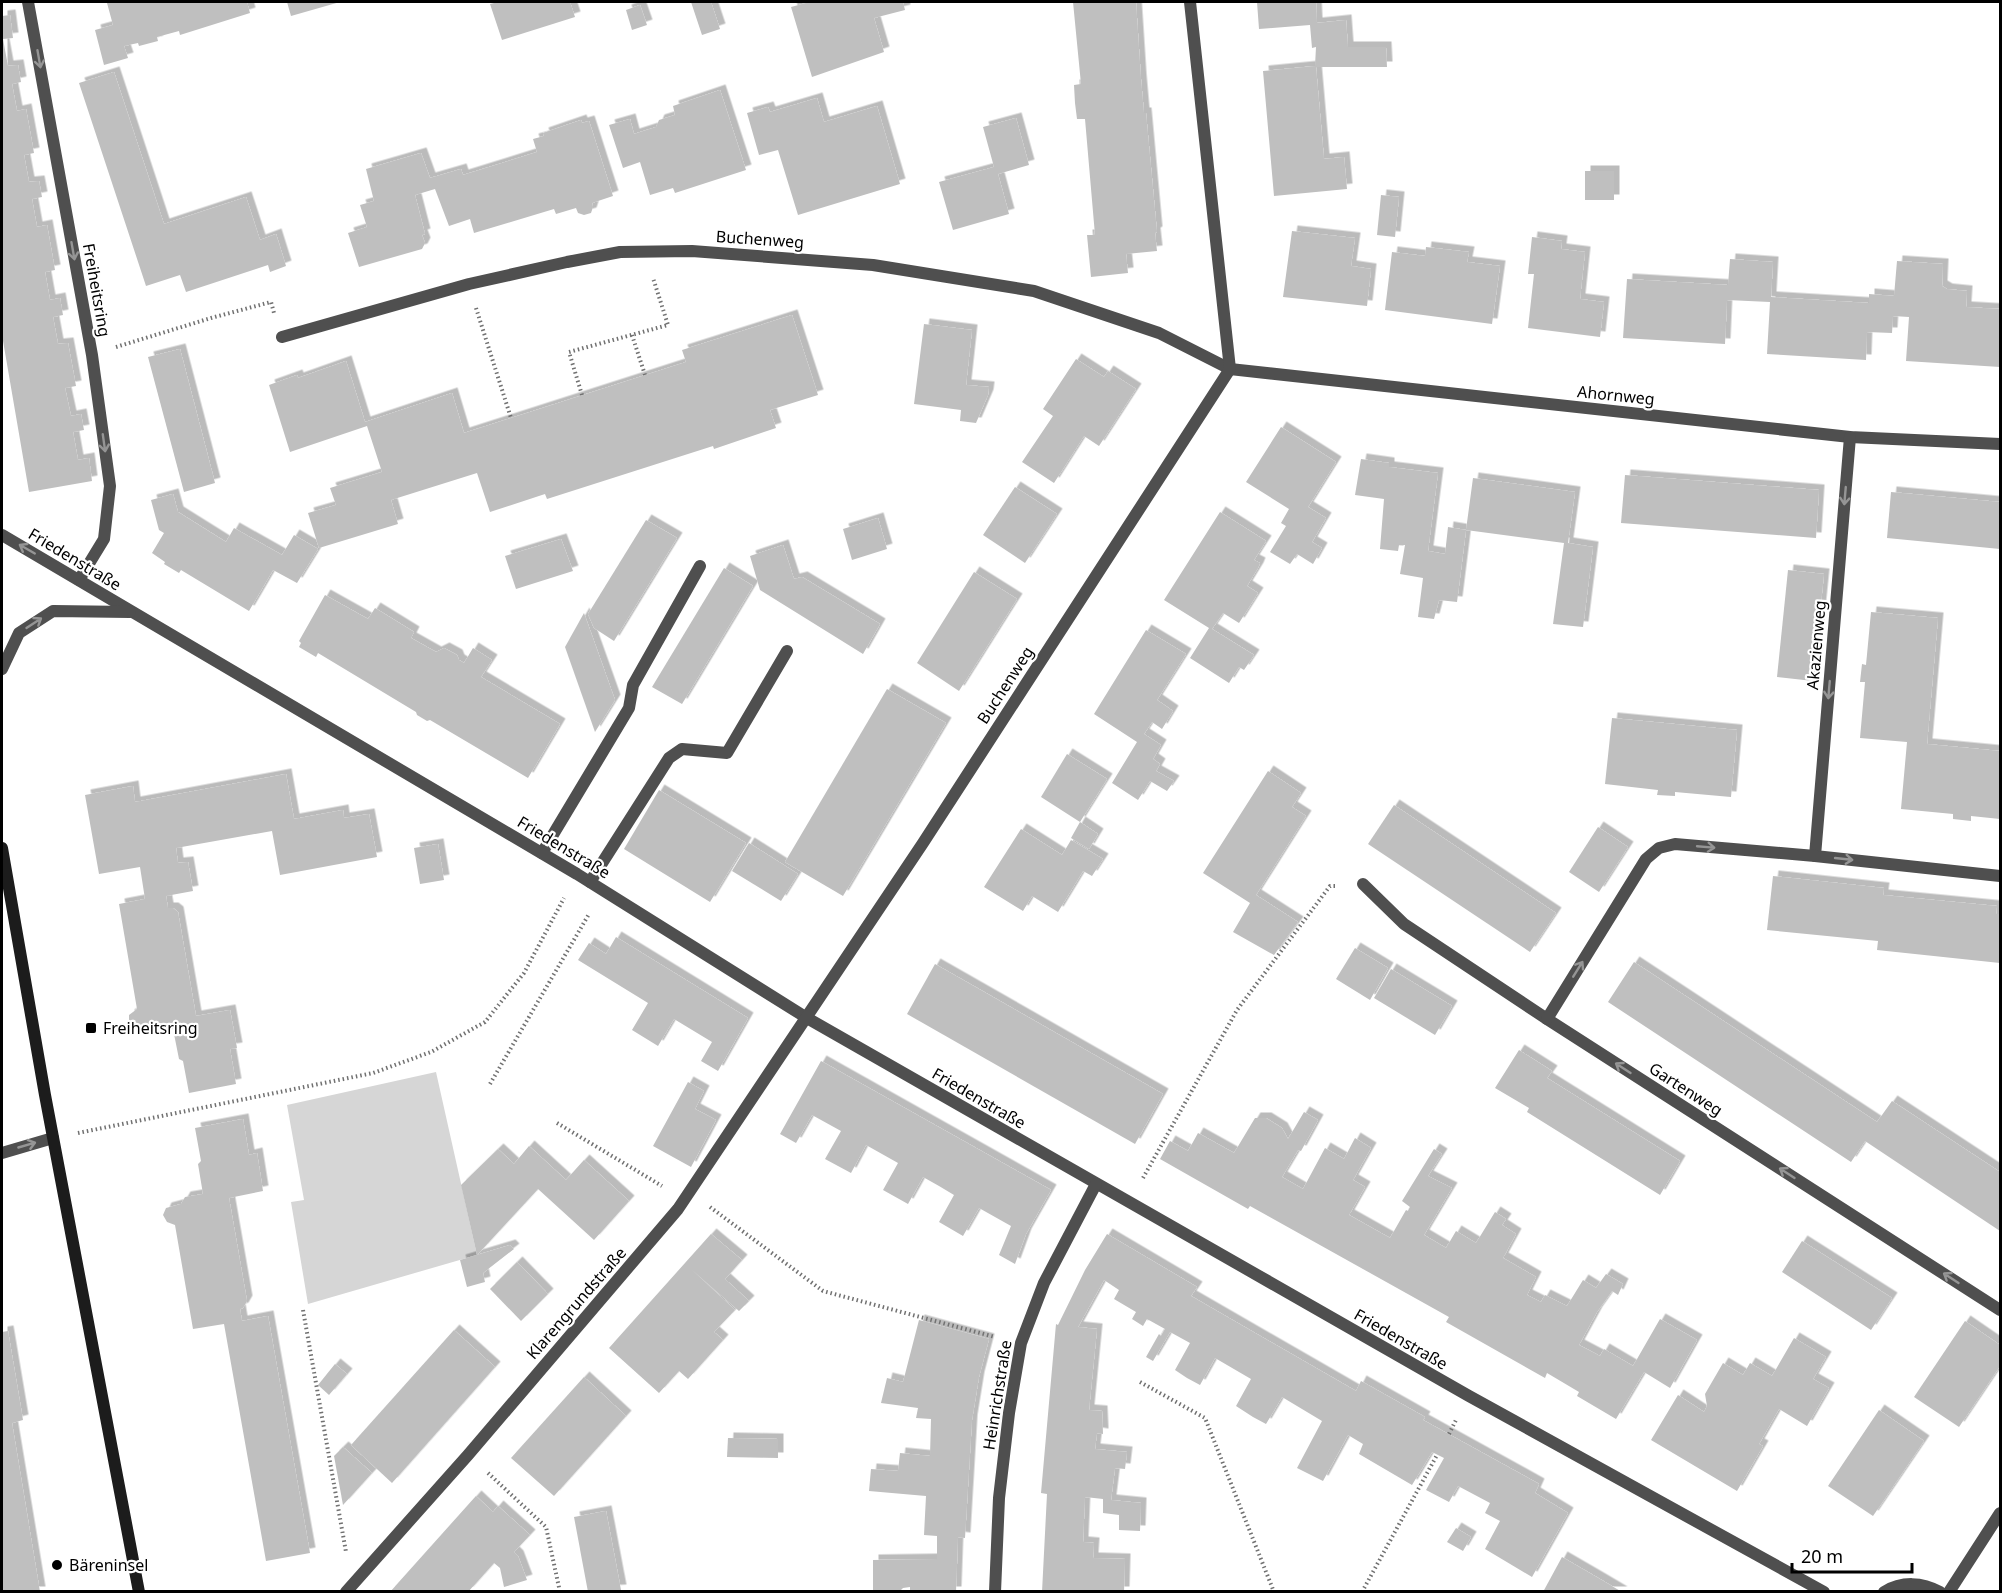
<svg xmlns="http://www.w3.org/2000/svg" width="2002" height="1593" viewBox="0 0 2002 1593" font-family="'Noto Sans',sans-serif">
<defs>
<filter id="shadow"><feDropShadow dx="5.5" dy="-5.5" stdDeviation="0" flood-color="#0004"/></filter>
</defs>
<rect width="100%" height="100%" fill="#fff"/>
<polygon fill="#d6d6d6" points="436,1072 477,1255 308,1304 291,1202 304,1200 287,1105"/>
<g fill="#bfbfbf" filter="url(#shadow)">
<polygon points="110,2 247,2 250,13 180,35 179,31 157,37 158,41 139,46 138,43 124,46 128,58 104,65 95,30 113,25 107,3"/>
<polygon points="287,2 340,2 291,16"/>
<polygon points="498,2 570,2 575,17 502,40 490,4"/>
<polygon points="691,2 711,2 720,29 702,35"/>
<polygon points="810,2 903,2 905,10 874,18 884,52 812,77 791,7"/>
<polygon points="1073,2 1136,2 1141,79 1144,113 1146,113 1157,232 1155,233 1157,251 1126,254 1128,273 1091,277 1087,235 1095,235 1085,119 1077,119 1075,103 1074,85 1081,84"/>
<polygon points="1257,2 1316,2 1317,23 1346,20 1348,47 1386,47 1387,67 1316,67 1324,159 1344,157 1347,189 1274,196 1263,71 1315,66 1316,47 1312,48 1310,25 1259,29"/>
<polygon points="640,5 647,25 632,30 626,10"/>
<polygon points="10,15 13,38 3,39 8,66 18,65 21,82 12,84 17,111 26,109 34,153 24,155 29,182 39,181 42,197 32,199 37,227 47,225 55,270 45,272 50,300 60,298 63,315 53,317 58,344 68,343 76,386 65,388 71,416 81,414 84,430 73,432 78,460 89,458 92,481 29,492 2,335 2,16"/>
<polygon points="114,72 164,224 246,197 260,240 276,234 286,266 270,272 268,265 186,292 180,275 146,286 79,83"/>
<polygon points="720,90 746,170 675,193 673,188 650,195 640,162 623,168 609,125 630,119 634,134 656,127 659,120 675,115 673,106"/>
<polygon points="817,98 824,122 877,106 900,184 798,215 778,150 759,155 747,113 768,107 770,112"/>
<polygon points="1016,118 1029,165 998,174 1009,214 953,230 939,182 994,167 983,127"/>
<polygon points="581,120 582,123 589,121 613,196 592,203 593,207 591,213 584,215 578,213 576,208 556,214 554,209 474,233 470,219 449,226 435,189 415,195 425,234 422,235 425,243 422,249 359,267 348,233 367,227 360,205 374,201 366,169 421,153 430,178 461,169 463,175 537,152 533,139 544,136 543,133"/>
<rect x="1585" y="171" width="29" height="29"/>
<polygon points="1381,195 1399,197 1395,237 1377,235"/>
<polygon points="1292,231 1355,238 1351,266 1371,269 1367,306 1283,297"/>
<polygon points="1532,237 1562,241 1561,249 1585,252 1580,299 1604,302 1600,337 1528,328 1534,274 1528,274"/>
<polygon points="1426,247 1469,252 1467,262 1500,266 1492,324 1385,310 1392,252 1425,256"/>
<polygon points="1730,259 1773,262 1771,297 1869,303 1869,294 1894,296 1897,261 1943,264 1942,286 1947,289 1967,291 1966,307 2000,309 2000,367 1906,361 1909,317 1893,316 1892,333 1867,332 1866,360 1767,354 1770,302 1727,300 1725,344 1623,338 1627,279 1728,285"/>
<polygon points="792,315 818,395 770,410 776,428 714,449 713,446 547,499 545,494 490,512 477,473 391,500 398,524 319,548 308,513 336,505 330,488 382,472 367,426 290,452 269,385 297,375 298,378 346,361 365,422 452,393 464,433 686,362 682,350"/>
<polygon points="924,324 972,330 966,385 989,387 988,395 976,423 960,421 961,410 914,404"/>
<polygon points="180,349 215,483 184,492 148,357"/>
<polygon points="1076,359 1104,377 1108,371 1136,389 1099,446 1084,436 1054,483 1022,462 1053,416 1043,409"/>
<polygon points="1281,427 1336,462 1308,507 1326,518 1312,542 1322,548 1313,564 1297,554 1290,564 1270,552 1286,526 1281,523 1289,509 1246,482"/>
<polygon points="1361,459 1389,463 1389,467 1438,473 1428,551 1445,554 1448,527 1466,530 1473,478 1575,492 1568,543 1593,547 1583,627 1553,624 1564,543 1466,530 1457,602 1439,600 1434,619 1418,617 1423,578 1400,574 1405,545 1399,545 1398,551 1380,549 1384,499 1355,495"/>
<polygon points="1625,475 1819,490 1816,538 1621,523"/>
<polygon points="1015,487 1057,514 1025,563 983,535"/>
<polygon points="1891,492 2000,502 2000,549 1887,538"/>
<polygon points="173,494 178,512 226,542 234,528 282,555 294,535 318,549 297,583 273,570 249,611 181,570 179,573 164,564 165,562 152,553 164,533 159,530 151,500"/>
<polygon points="1220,512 1266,541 1254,560 1260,563 1258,568 1247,586 1258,593 1239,623 1223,613 1212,629 1254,655 1244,670 1239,667 1229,683 1190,658 1209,628 1164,600"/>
<polygon points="878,518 887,549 852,560 843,529"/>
<polygon points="646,520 677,538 614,641 594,628 588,614"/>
<polygon points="561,539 573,571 516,589 505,556"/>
<polygon points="783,545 794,579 802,577 880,624 863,654 760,590 750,556"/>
<polygon points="724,568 753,586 682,704 652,687"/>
<polygon points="1788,570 1824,574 1813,681 1777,677"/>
<polygon points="974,572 1017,599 959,691 917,663"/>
<polygon points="325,595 368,619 375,608 414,632 411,638 436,652 444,648 457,655 459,660 464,663 473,648 492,660 481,677 560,724 528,778 430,720 427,721 417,715 416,712 318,653 316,657 299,647 301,643 299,641"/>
<polygon points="1871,612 1938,618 1927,744 2000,751 2000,819 1971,816 1971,821 1953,819 1953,814 1901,809 1907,742 1860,738 1865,682 1860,682 1862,664 1866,665"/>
<polygon points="584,613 615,700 595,732 565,647"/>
<polygon points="1146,630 1186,654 1157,700 1173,711 1162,729 1152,722 1144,734 1161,745 1153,759 1160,764 1156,771 1174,781 1167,791 1150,781 1138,800 1112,783 1137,742 1094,714"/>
<polygon points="887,689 946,723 843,896 785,862"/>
<polygon points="1612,718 1737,730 1731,797 1675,792 1675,796 1657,795 1658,790 1605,784"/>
<polygon points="1067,754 1107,779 1080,822 1041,797"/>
<polygon points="1268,771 1301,793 1292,807 1306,816 1256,895 1298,922 1274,955 1233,932 1250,903 1203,873"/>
<polygon points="286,774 294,819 343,810 344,818 369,814 377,857 280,875 272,831 176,848 178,863 188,862 193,891 166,896 168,908 173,908 178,912 196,1016 230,1010 237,1048 230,1049 236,1084 189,1093 183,1061 179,1059 173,1029 155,1032 149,1027 142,1029 134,1028 129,1023 129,1015 137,1009 119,904 145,899 140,867 99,874 85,795 133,786 135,802"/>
<polygon points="659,790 746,843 710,902 624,849"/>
<polygon points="1394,805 1556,913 1530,952 1368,844"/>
<polygon points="1080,822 1098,834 1089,849 1071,838"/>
<polygon points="1598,827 1628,847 1599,892 1569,872"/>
<polygon points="1021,829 1062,855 1071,840 1103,859 1092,876 1083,871 1058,912 1032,896 1023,911 984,887"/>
<polygon points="749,843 798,874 781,901 732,871"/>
<polygon points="438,844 444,880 420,884 414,848"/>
<polygon points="1773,876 1884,888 1883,895 1997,906 1996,914 2000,914 2000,963 1877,950 1878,941 1767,930"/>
<polygon points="616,937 748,1018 718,1071 701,1061 712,1042 674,1019 658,1046 632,1030 648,1003 578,960 589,943 606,954"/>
<polygon points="1355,948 1388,968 1370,1000 1336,979"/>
<polygon points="1634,962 1877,1122 1892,1101 2000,1172 2000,1231 1865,1141 1851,1162 1608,1002"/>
<polygon points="935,964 1163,1094 1135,1144 907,1014"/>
<polygon points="1391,969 1452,1006 1435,1035 1374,998"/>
<polygon points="1519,1050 1552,1071 1547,1078 1680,1161 1660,1195 1527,1112 1529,1108 1495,1088"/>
<polygon points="821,1061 1051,1190 1026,1234 1015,1264 999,1255 1011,1226 979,1208 963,1236 939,1222 954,1195 939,1186 923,1177 908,1204 883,1190 898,1163 866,1145 851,1173 825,1159 841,1131 812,1115 796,1143 780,1134"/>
<polygon points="688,1082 704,1091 695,1109 716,1120 691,1167 653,1146"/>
<polygon points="1304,1112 1318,1120 1301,1151 1298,1150 1282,1177 1303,1189 1325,1148 1344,1159 1355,1138 1371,1148 1353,1180 1365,1187 1349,1215 1390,1238 1406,1210 1408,1211 1410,1207 1402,1201 1434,1149 1442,1154 1428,1176 1452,1188 1424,1235 1446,1248 1456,1231 1476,1243 1495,1212 1506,1219 1502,1225 1516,1234 1503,1258 1536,1277 1527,1295 1541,1302 1545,1295 1567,1306 1583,1280 1596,1288 1606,1274 1623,1284 1618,1295 1612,1291 1597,1312 1579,1345 1600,1356 1604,1349 1633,1366 1660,1319 1697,1340 1670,1388 1644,1372 1616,1419 1577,1396 1579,1392 1547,1373 1545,1378 1446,1322 1449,1317 1250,1206 1248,1209 1160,1159 1170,1141 1188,1151 1198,1133 1234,1153 1255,1118 1266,1118 1282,1128 1288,1139"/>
<polygon points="243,1119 249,1155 257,1153 263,1191 229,1198 247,1301 243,1308 240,1309 242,1321 268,1316 310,1553 266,1561 224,1324 193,1329 175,1225 167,1222 163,1215 166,1208 181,1204 185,1197 203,1194 198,1164 201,1161 195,1128"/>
<polygon points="529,1146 566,1180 584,1160 629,1201 594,1240 538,1189 477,1255 461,1185 498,1149 514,1164"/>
<polygon points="711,1234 742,1260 725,1279 749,1301 739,1311 691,1269 735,1310 714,1332 723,1340 688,1379 679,1371 659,1393 609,1348"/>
<polygon points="1107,1234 1197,1287 1191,1296 1356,1391 1361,1381 1425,1417 1423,1420 1539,1484 1535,1493 1568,1513 1532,1577 1485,1549 1500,1521 1485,1513 1490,1503 1458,1486 1449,1502 1426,1490 1444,1458 1432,1452 1412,1485 1359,1454 1363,1444 1348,1435 1323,1481 1297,1468 1322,1421 1282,1397 1266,1424 1253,1417 1236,1406 1251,1379 1215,1358 1200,1385 1187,1378 1175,1370 1190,1343 1170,1332 1153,1361 1146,1357 1159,1334 1161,1336 1165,1329 1147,1319 1143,1326 1132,1319 1136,1312 1114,1299 1119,1290 1104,1280 1078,1327 1097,1329 1089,1410 1102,1411 1103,1434 1097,1433 1095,1449 1127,1452 1125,1469 1115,1468 1111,1500 1141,1503 1140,1531 1119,1530 1119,1515 1103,1513 1103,1499 1085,1497 1083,1542 1094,1543 1093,1558 1125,1559 1124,1592 1042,1592 1047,1494 1041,1493 1056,1324 1058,1325 1085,1270"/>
<polygon points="1802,1241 1892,1298 1871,1330 1782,1272"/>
<polygon points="510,1245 514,1249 483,1273 485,1282 467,1287 460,1260"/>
<polygon points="517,1262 548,1294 521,1321 490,1289"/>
<polygon points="919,1320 989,1339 979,1377 972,1420 965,1538 958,1537 956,1592 910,1592 910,1587 903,1588 899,1592 873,1592 873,1560 937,1559 937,1536 924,1535 926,1496 869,1491 871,1469 898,1471 900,1453 930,1456 931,1419 916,1418 918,1408 881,1403 887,1378 903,1382"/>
<polygon points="1965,1321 2000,1345 2000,1366 1959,1427 1914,1397"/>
<polygon points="454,1330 495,1367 392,1483 351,1445"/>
<polygon points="8,1331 23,1420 12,1423 40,1592 2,1592 2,1332"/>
<polygon points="1794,1338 1826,1357 1813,1379 1829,1388 1807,1426 1779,1409 1759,1444 1763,1446 1737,1491 1651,1440 1678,1395 1704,1412 1707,1406 1705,1394 1723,1363 1743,1375 1750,1363 1772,1376"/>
<polygon points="335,1364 347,1374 329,1395 318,1385"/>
<polygon points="584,1377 626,1416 554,1496 511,1458"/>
<polygon points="1879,1410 1924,1441 1873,1516 1828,1486"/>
<polygon points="728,1438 778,1439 778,1458 727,1457"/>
<polygon points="343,1447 372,1473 343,1505 334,1456"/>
<polygon points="476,1496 493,1512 498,1506 530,1535 514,1552 518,1556 527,1580 504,1587 500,1568 494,1563 468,1592 390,1592"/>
<polygon points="606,1511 621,1590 588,1592 574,1517"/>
<polygon points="1456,1528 1471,1537 1463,1551 1447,1542"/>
<polygon points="1562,1557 1600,1579 1622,1592 1543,1592"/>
</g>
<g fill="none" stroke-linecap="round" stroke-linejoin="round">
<g stroke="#717171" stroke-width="4" stroke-dasharray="1.5 3" stroke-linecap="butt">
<polyline points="476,308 511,418"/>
<polyline points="632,335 645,375"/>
<polyline points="116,347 211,318 271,302 274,313"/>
<polyline points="582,395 569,352 668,325 653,278"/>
<polyline points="490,1084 589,914"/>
<polyline points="557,1123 662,1186"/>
<polyline points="78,1133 373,1073 431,1052 485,1022 524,973 564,898"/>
<polyline points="1143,1178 1237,1010 1330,886 1336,886"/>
<polyline points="710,1207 823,1291 995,1337"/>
<polyline points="303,1310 346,1552"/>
<polyline points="1140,1382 1205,1418 1274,1592"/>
<polyline points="1449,1434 1457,1418"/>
<polyline points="488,1473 546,1527 560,1592"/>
<polyline points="1362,1592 1437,1455"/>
</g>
<g stroke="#4f4f4f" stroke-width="12">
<polyline points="542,853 629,708 633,685 700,566"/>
<polyline points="590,882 669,758 682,749 727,753 787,651"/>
</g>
<g stroke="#4f4f4f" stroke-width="12">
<polyline points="28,2 92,355 110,486 104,539 79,580"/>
<polyline points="282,337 469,284 567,262 620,252 692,251 873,265 1034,291 1159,333 1230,369 1850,437 2000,444"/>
<polyline points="1850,437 1815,856 2000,876"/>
<polyline points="2,535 577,874 807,1018 1469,1396 1824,1592"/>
<polyline points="2,669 19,633 53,611 130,612"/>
<polyline points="1363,884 1404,924 1547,1019 2000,1310"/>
<polyline points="1547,1019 1646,859 1659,848 1675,844 1815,856"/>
<polyline points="2,1153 53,1138"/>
<polyline points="346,1592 468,1455 678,1209 923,843 1230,369 1190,2"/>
<polyline points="995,1592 999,1498 1009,1413 1021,1343 1044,1283 1096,1184"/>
<path d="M1884,1592c18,-11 38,-10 56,0"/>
<polyline points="1949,1592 2000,1513"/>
</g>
<polyline stroke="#1c1c1c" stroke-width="12" points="2,848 45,1095 139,1592"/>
</g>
<defs><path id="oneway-shaft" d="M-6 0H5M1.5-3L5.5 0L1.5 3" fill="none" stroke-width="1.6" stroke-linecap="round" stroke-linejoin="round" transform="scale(1.5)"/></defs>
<g stroke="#959595">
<use href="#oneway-shaft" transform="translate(39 59) rotate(80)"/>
<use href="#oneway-shaft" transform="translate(73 251) rotate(80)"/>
<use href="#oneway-shaft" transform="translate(104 443) rotate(82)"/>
<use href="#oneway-shaft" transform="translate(1845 496) rotate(95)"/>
<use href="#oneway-shaft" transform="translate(27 549) rotate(-150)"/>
<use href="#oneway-shaft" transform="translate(34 623) rotate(-33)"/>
<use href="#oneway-shaft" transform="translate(1829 690) rotate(95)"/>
<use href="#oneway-shaft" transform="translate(1706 847) rotate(5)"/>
<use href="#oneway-shaft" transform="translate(1844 859) rotate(6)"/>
<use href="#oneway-shaft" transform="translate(1578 969) rotate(-58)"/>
<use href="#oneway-shaft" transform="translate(1623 1068) rotate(-147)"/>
<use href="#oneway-shaft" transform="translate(27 1145) rotate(-16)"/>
<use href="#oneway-shaft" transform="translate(1787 1173) rotate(-147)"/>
<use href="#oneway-shaft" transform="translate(1951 1278) rotate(-147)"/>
</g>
<g fill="#000" stroke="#fff" stroke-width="2">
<rect x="85" y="1022" width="12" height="12" rx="3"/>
<circle cx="57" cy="1565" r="6"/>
</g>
<g text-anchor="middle" stroke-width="4.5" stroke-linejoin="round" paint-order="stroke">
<g font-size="16" fill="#000" stroke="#fff">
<text transform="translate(760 239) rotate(4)" y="6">Buchenweg</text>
<text transform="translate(97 290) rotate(80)" y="6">Freiheitsring</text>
<text transform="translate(1616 395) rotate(6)" y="6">Ahornweg</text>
<text transform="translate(75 559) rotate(31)" y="6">Friedenstraße</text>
<text transform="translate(1816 645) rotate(-85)" y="6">Akazienweg</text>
<text transform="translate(1005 685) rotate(-57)" y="6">Buchenweg</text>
<text transform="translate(564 847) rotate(31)" y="6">Friedenstraße</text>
<text transform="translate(1686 1089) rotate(33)" y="6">Gartenweg</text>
<text transform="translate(979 1098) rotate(30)" y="6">Friedenstraße</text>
<text transform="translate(576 1303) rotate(-49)" y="6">Klarengrundstraße</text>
<text transform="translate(1401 1339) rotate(30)" y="6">Friedenstraße</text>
<text transform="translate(997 1395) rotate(-81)" y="6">Heinrichstraße</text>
</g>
<g font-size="16" fill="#000" stroke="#fff" text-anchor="start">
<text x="103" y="1034">Freiheitsring</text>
<text x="69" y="1571">Bäreninsel</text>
</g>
</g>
<rect width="2002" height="1593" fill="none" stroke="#000000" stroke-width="6"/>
<path d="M1792 1563v9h120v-9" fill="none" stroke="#000000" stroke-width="3"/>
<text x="1801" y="1563" font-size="18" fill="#000000" stroke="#ffffff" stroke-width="4.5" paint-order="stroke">20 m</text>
</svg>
